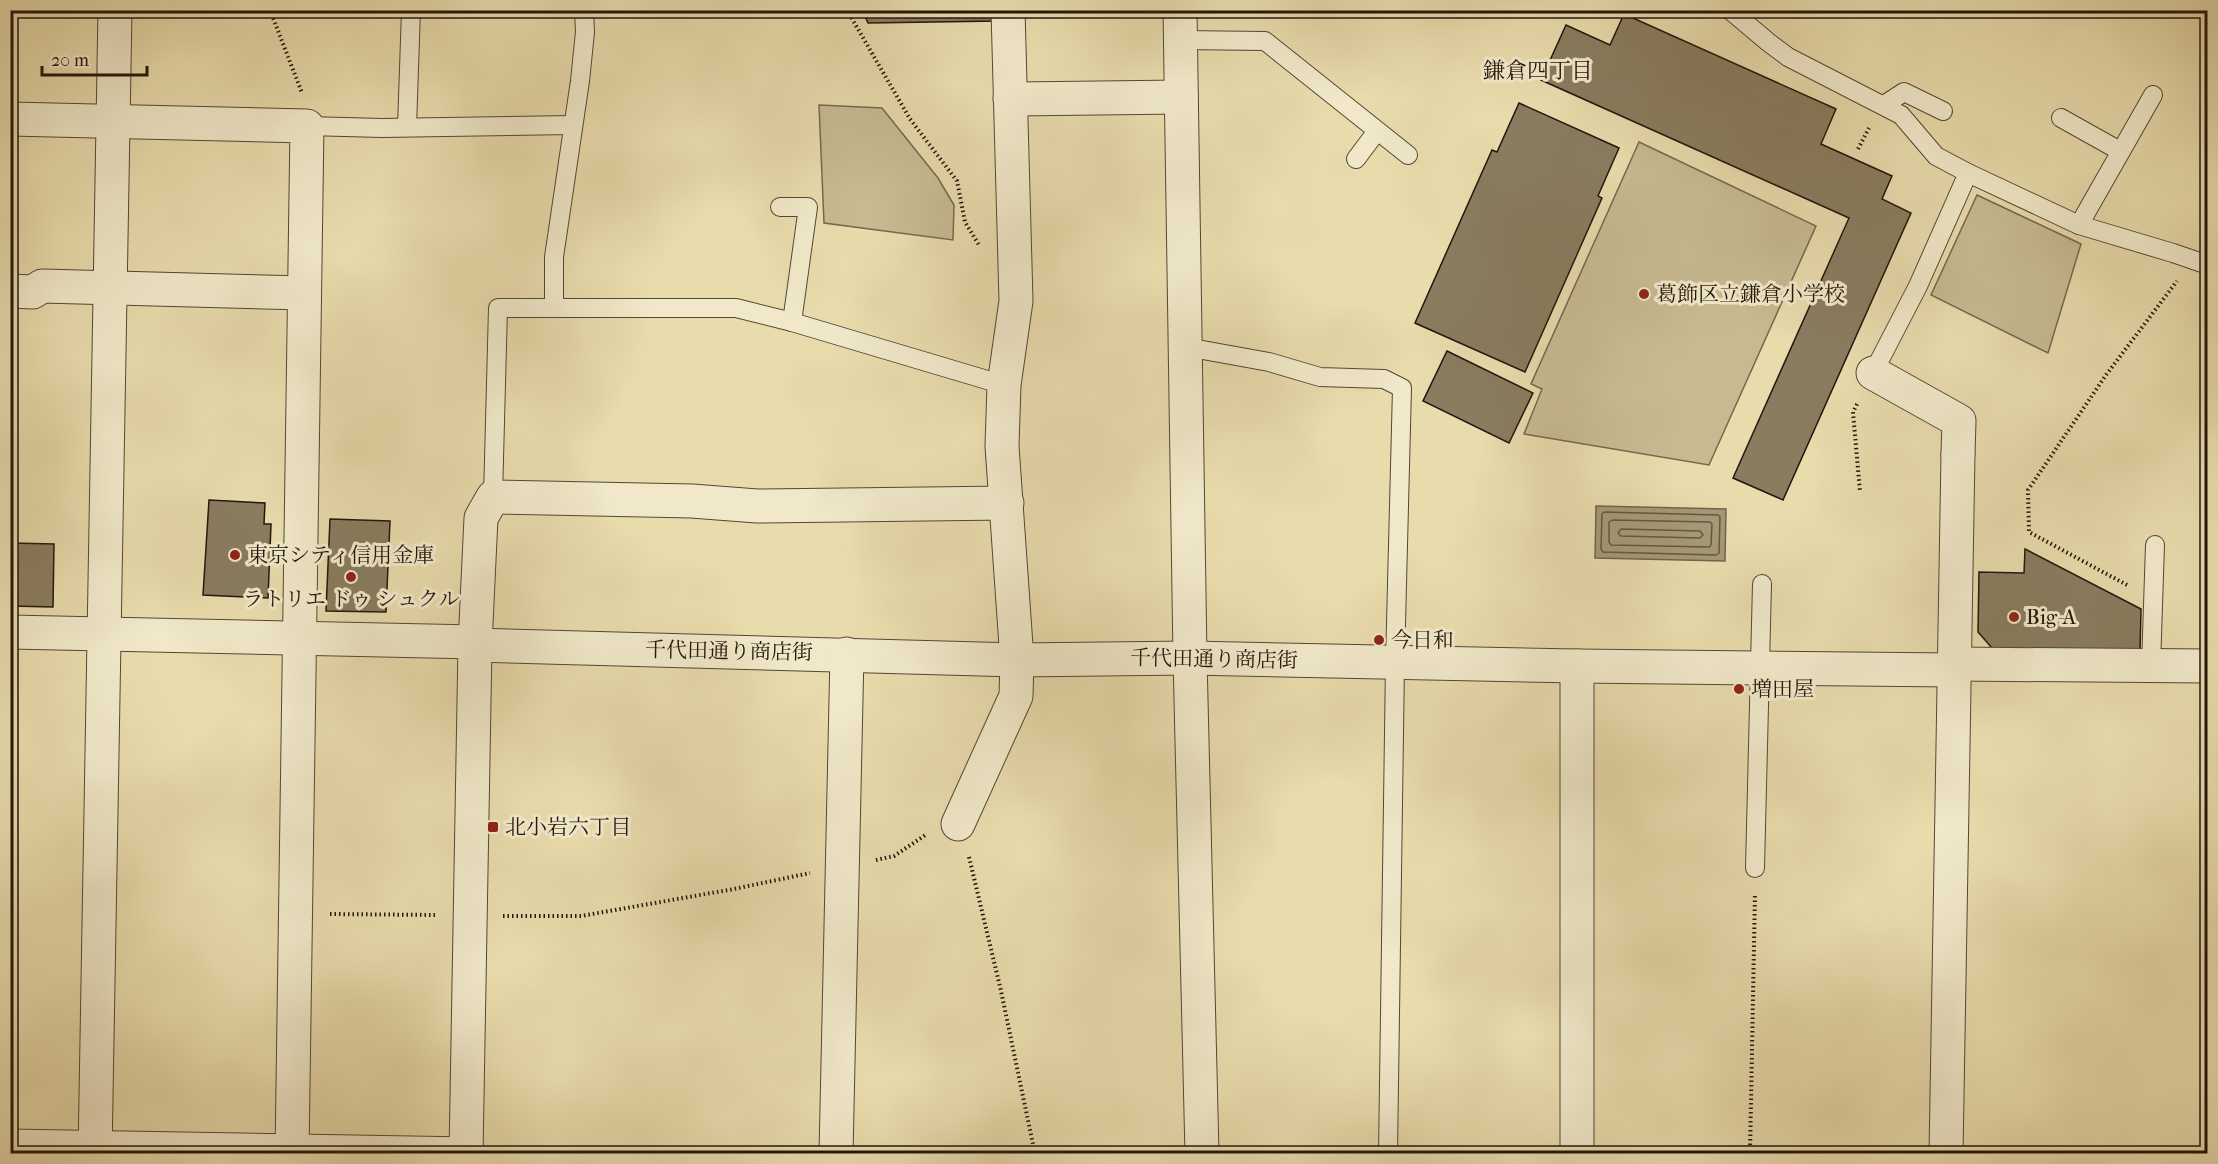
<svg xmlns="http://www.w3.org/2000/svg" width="2218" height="1164" viewBox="0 0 2218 1164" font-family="'IM FELL French Canon','Noto Serif JP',serif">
<rect width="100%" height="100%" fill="#e8dbac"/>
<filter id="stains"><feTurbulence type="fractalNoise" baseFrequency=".00333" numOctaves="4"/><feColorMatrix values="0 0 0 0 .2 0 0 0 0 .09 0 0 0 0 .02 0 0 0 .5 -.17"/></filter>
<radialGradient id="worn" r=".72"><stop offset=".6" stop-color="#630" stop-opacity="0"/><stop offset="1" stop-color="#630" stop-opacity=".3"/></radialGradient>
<g fill="#c7ba91" stroke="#75684e" stroke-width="1.5">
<polygon points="819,105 882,108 938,178 954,205 953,240 824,223"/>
<polygon points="1639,142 1816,226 1709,465 1524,434 1542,389 1531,384"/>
<polygon points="1977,195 2081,244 2048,353 1931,295"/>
</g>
<polygon fill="#a59876" stroke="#71644c" stroke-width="1.5" points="1596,506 1726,509 1725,561 1595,558"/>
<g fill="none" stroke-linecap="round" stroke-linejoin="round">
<g stroke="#645741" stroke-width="1.5">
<polygon points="1604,512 1718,515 1720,517 1719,553 1716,555 1603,552 1601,549 1602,514"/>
<polygon points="1612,520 1710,522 1712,524 1711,545 1709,547 1611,545 1609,542 1609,522"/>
<polygon points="1621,529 1700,531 1703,535 1700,538 1621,536 1618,533"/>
</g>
</g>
<g fill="#897c5f" stroke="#23160c" stroke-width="1.5">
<polygon points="862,10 997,10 997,21 868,23"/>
<polygon points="1624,14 1836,109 1821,144 1892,176 1882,199 1911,213 1783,500 1733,478 1849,218 1541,80 1566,25 1610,45"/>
<polygon points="1519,103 1619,148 1598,196 1602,198 1525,372 1415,323 1492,150 1497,152"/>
<polygon points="1447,351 1533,393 1509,443 1423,401"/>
<polygon points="209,500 265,503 264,524 271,524 268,598 203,595"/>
<polygon points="330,519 390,521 386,612 326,611"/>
<polygon points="10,538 13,538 12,543 54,544 53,607 10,606"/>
<polygon points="2025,549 2141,609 2140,652 1992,648 1978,632 1979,572 2024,573"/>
</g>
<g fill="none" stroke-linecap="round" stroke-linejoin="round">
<defs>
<g id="service">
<polyline points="1730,10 1768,42 1788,57 1901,115 1936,156 1968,173 1918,286 1873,373"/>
<polyline points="1180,40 1265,41 1408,155"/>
<polyline points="1884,105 1904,92 1943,111"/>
<polyline points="2061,118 2120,151"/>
<polyline points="307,126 382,128 573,125"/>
<polyline points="407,127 411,10"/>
<polyline points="1356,159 1377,131"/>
<polyline points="1968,173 2079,225 2173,253 2208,265"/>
<polyline points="780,207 808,207 792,322"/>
<polyline points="2079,225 2153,95"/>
<polyline points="554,307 554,257 580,81 585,32 584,10"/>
<polyline points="1186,347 1269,362 1320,377 1384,379 1402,388 1395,663 1388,1154"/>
<polyline points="493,497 498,308 736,308 792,322 1004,385"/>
<polyline points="2151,666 2155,545"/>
<polyline points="1755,868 1762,584"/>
</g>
<g id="minor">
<polyline points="1180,10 1190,658 1202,1154"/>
<polyline points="1010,99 1181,97"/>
<polyline points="10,119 307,126 292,1154"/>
<polyline points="10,291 33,292 42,286 304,293"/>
<polyline points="1873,373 1959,421 1958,454"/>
<polyline points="10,632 476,642"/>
<polyline points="475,645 1017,660 1190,658 1577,666 1954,670"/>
<polyline points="1954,664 2208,666"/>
<polyline points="958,824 1016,696 1017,660 1002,446 1004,385 1016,301 1008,10"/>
<polyline points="10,1146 469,1154"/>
<polyline points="95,1154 115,10"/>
<polyline points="466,1154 475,645 481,518 493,497 692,501 757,506 1007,503"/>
<polyline points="836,1154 847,654"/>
<polyline points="1577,1154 1577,666"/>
</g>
<polyline id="tertiary" points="1946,1154 1958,454"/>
</defs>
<use href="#service" stroke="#544734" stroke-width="20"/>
<use href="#minor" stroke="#544734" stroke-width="35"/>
<use href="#tertiary" stroke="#544734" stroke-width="35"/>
<g stroke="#23160c" stroke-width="4" stroke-dasharray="1.5 3" stroke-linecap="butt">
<polyline points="270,10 302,93"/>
<polyline points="847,10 910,119 957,181 965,222 979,245"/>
<polyline points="1858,149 1869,128"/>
<polyline points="1857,404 1853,412 1860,492"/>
<polyline points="2127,585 2029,532 2028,490 2106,375 2177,281"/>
<polyline points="969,857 1001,991 1035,1154"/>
<polyline points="876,860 894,856 927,834"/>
<polyline points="330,914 437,915"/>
<polyline points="503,916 581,916 734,889 810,873"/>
<polyline points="1750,1154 1755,893"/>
</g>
<use href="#service" stroke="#f0e8c9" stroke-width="18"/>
<use href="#minor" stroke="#f0e8c9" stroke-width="33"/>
<use href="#tertiary" stroke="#f0e8c9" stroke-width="33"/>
</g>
<g fill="#8f2418" stroke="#f0e8c9" stroke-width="2">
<circle cx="1644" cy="294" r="6"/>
<circle cx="235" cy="555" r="6"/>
<circle cx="351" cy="577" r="6"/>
<circle cx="2014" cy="617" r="6"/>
<circle cx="1379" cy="640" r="6"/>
<circle cx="1739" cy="689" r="6"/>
<rect x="487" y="821" width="12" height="12" rx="3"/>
</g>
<g text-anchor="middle" stroke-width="6" stroke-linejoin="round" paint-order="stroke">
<g font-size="21" fill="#23160c" stroke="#f0e8c9" text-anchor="start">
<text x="1656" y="301">葛飾区立鎌倉小学校</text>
<text x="247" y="562">東京シティ信用金庫</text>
<text x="351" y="606" text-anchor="middle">ラトリエ ドゥ シュクル</text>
<text x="2026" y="624">Big-A</text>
<text x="1391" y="647">今日和</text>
<text x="1751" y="696">増田屋</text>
<text x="505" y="834">北小岩六丁目</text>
</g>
<g font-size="21" fill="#23160c" stroke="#f0e8c9">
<text transform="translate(729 651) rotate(1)" y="7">千代田通り商店街</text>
<text transform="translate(1214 659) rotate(1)" y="7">千代田通り商店街</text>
</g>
<g font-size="22" fill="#23160c" stroke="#f0e8c9">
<text x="1538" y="78">鎌倉四丁目</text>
</g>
</g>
<rect width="2218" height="1164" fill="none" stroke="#e8dbac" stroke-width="36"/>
<rect x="12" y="12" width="2194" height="1140" fill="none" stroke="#23160c" stroke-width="3"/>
<rect x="18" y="18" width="2182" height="1128" fill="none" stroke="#23160c" stroke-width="1.5"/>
<path d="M42 66v9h105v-9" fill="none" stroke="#23160c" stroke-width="3"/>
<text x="51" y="66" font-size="18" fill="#23160c" stroke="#f0e8c9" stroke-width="4.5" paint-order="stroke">20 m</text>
<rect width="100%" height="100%" filter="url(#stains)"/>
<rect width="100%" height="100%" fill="url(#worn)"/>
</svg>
